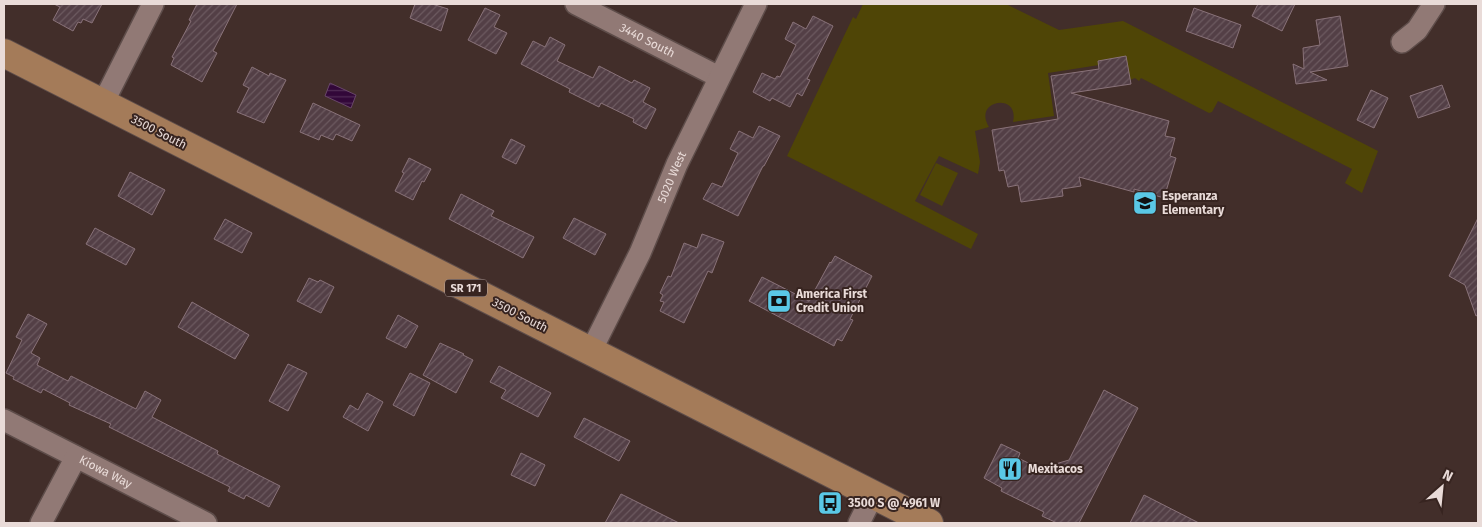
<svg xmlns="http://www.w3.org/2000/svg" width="1482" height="527" viewBox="0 0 1482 527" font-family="'Fira Sans',sans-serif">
<defs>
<pattern id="water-rules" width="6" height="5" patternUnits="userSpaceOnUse" patternTransform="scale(1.25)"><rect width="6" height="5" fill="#320739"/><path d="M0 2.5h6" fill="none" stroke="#502b55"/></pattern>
<pattern id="building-hatch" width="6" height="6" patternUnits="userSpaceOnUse" patternTransform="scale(1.25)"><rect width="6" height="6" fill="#533f46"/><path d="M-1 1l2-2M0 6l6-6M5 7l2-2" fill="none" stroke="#6c5a60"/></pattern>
</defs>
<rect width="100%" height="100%" fill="#422e2a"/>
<g fill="#4f4506">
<path d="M863,4h143l53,26 64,-9 255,130 -16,42 -17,-10 7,-14 -134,-68 -6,11 -3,1 -68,-35 -2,3 -4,-3 -5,2 -31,-15 -51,8 6,43 -41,6c7,-30 -41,-22 -24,5l-14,4 5,31 -2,12 -39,-18 -24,45 63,33 -7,15 -184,-93 66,-139 3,2z"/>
<polygon points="936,163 958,173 942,206 920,195"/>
</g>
<polygon fill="url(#water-rules)" stroke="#694769" points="330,83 356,95 351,108 325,96"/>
<g fill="url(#building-hatch)" stroke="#897279">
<polygon points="54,4 102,4 92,23 83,19 81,23 78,22 73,31 53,20 60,7"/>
<polygon points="197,4 237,4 213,51 217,53 202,82 171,65 174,58 172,57 191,21 189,20"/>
<polygon points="415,4 432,4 448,9 441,31 410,18"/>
<polygon points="1258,4 1295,4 1282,31 1252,16"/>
<polygon points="485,8 500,15 494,27 507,33 496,54 468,40"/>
<polygon points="1194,8 1241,25 1233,48 1186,31"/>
<polygon points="813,16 833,26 807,79 810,80 802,96 797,93 790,107 772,98 770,101 753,92 762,73 775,79 777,76 780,77 796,45 785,39 793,22 806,29"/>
<polygon points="1340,16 1348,66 1310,72 1327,80 1296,84 1293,64 1304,69 1303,48 1320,45 1316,20"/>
<polygon points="550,37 565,45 557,61 593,78 599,66 632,83 634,80 650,88 643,102 656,109 646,129 633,122 634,119 601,103 599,107 569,92 570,89 521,64 533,41 545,47"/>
<polygon points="1126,56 1131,84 1071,93 1169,121 1165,136 1175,138 1170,156 1176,158 1164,198 1134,189 1134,192 1079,177 1081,186 1062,189 1063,196 1021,202 1018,185 1008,187 1004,170 999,171 992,130 1058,119 1051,76 1099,69 1098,61"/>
<polygon points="252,67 269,76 270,73 286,80 264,123 237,112 249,88 243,85"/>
<polygon points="1442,85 1450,107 1418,118 1410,96"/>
<polygon points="1371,90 1388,98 1374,128 1357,120"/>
<polygon points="313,103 360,125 352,141 336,134 333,140 321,135 319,140 300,132"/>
<polygon points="759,126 780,136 764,166 763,166 738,216 703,199 712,183 722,187 738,153 730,149 739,131 753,138"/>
<polygon points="511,139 525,146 516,164 502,157"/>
<polygon points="409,158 431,169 424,182 422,181 413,200 395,191 404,173 402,172"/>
<polygon points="130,172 165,190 152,215 118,196"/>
<polygon points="461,194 494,211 491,216 534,237 523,258 449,219"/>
<polygon points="574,218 606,234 595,255 563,238"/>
<polygon points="1478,218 1478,315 1476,316 1465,285 1449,276"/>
<polygon points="225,219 252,233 242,253 214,239"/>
<polygon points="95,228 135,249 126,265 86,244"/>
<polygon points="702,234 724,242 712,273 708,271 684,323 660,311 664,302 660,301 663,295 660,293 668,276 671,277 684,243 697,248"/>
<polygon points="835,256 872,276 850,319 853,320 842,341 837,339 834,346 749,301 762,277 809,301 830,262 831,263"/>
<polygon points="309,278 318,282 320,280 334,287 321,313 297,301"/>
<polygon points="192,302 249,335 235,359 178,327"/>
<polygon points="28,314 47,324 31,353 40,358 37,365 68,381 71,376 136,409 145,391 161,400 152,417 218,451 217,454 280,486 269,507 246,495 244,499 228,491 230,487 109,427 111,424 69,405 70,403 43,389 41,393 13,379 14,377 6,373 22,340 16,337"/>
<polygon points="398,315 418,326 406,348 386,338"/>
<polygon points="440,343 464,354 463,355 473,360 456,393 423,375"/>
<polygon points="288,364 307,373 288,411 269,401"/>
<polygon points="499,366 551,393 538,417 501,398 506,390 490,382"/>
<polygon points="410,373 430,383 414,416 393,405"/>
<polygon points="1104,390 1138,408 1079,523 1057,523 1042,516 1044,512 1001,491 1002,488 984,478 1001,444 1020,453 1018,458 1047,472 1052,465 1069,460"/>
<polygon points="367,393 383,402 368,431 343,417 350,405 358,410"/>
<polygon points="584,418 630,441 619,461 574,437"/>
<polygon points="521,453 545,465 535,486 511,475"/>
<polygon points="621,494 679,523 605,523"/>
<polygon points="1144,495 1199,523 1130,523"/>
</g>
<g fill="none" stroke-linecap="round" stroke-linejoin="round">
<defs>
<g id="minor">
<path id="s1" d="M576,4l143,73"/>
<polyline points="1402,42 1417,30 1434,4"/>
<polyline points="103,103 153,4"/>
<path id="s2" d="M591,351l49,-98 37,-89 79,-160"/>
<path id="s3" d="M4,420l202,103"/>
<polyline points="41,523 76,457"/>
<polyline points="859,523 873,495"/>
</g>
<polyline id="major" points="4,53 929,523"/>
</defs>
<use href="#minor" stroke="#5e4d4a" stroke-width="24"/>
<use href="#major" stroke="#5e4d4a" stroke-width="30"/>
<use href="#minor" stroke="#917975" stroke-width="21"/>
<use href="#major" stroke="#a47b59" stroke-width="28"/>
</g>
<defs>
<symbol id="school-square" viewBox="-11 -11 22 22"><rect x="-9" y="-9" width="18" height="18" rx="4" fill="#5ac8e6" stroke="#372420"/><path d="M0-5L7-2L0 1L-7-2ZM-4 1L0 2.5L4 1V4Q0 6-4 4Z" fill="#111"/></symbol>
<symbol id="bank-square" viewBox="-11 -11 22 22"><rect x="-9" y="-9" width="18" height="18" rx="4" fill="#5ac8e6" stroke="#372420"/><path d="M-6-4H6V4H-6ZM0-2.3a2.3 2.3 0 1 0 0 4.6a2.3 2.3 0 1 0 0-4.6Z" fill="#111"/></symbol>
<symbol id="restaurant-square" viewBox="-11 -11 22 22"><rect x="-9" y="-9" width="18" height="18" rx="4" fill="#5ac8e6" stroke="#372420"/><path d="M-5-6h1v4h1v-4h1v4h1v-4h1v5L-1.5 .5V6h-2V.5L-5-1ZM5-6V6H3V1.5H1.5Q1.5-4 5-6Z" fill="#111"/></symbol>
<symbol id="bus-square" viewBox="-11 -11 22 22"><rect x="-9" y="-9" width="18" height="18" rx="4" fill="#5ac8e6" stroke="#372420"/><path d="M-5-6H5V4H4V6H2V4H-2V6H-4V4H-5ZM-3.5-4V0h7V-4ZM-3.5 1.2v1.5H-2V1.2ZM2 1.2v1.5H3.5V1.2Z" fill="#111"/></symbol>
</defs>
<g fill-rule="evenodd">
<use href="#school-square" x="1131" y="189" width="28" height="28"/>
<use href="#bank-square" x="765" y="287" width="28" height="28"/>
<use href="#restaurant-square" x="996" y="455" width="28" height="28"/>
<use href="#bus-square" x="816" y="489" width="28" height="28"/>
</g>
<g text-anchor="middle" stroke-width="4" stroke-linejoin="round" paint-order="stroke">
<rect fill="#372420" stroke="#b4a4a1" stroke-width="1" x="445" y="279.5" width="42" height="17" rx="4"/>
<g font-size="11" font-weight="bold" fill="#e9dbd8">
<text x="466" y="292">SR 171</text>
</g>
<g font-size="12" fill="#e9dbd8" stroke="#372420">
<text dy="4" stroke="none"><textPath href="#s1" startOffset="80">3440 South</textPath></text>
<text transform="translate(159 132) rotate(27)" y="4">3500 South</text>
<text dy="4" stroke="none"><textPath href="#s2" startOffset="192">5020 West</textPath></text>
<text transform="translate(520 315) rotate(27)" y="4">3500 South</text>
<text dy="4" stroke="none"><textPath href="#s3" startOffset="114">Kiowa Way</textPath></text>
</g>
<g font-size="12" font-weight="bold" fill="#e9dbd8" stroke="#372420" text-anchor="start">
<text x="1162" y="200">Esperanza<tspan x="1162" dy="14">Elementary</tspan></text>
<text x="796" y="298">America First<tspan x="796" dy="14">Credit Union</tspan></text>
<text x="1028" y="473">Mexitacos</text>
<text x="848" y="507">3500 S @ 4961 W</text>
</g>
</g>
<rect width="1482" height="527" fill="none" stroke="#e9dbd8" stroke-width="10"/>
<g transform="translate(1442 487) rotate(27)" stroke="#372420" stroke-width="4" paint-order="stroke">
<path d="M0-4L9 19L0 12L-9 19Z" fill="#e9dbd8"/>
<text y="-8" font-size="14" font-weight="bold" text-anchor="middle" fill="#e9dbd8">N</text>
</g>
</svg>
